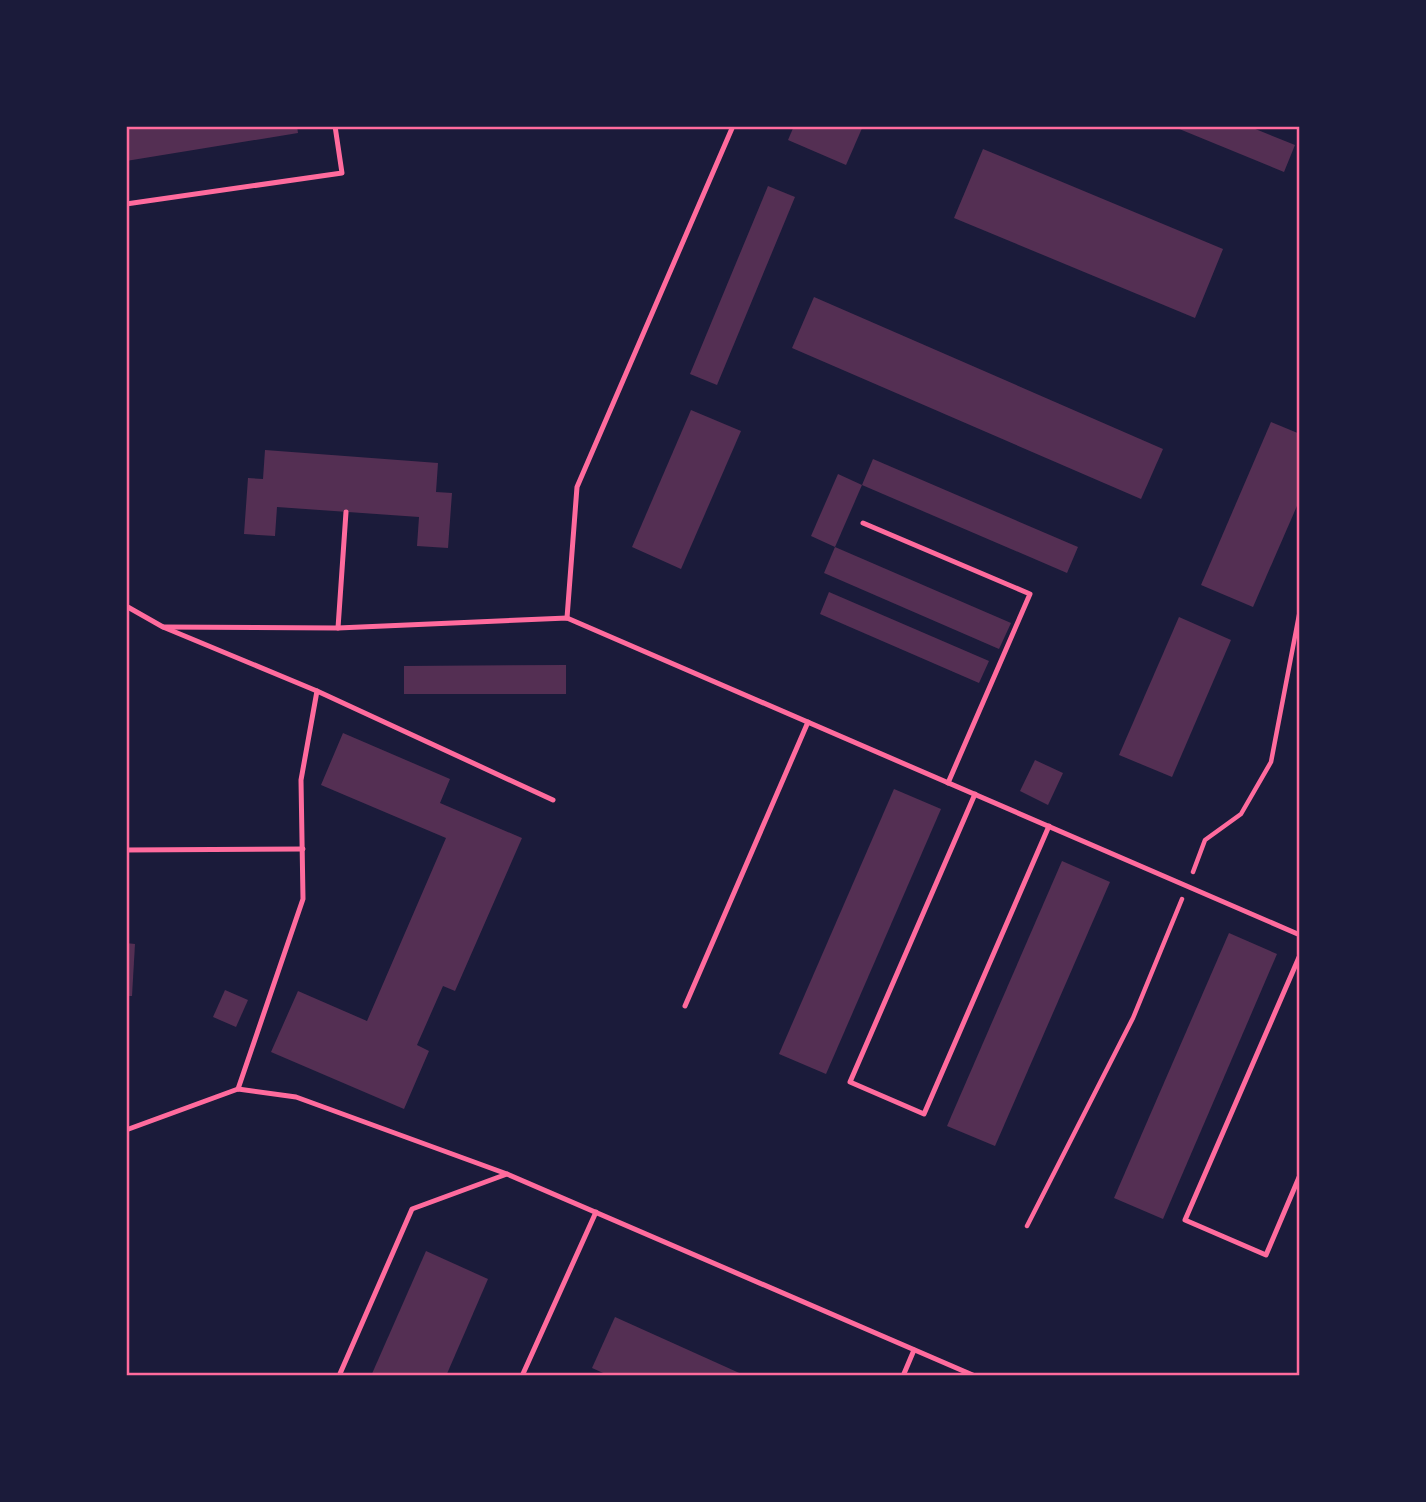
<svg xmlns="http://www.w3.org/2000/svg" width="1426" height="1502" viewBox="0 0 1426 1502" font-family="Raleway,sans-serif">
<rect width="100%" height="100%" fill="#1b1b3a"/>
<g fill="#542f53">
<polygon points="126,126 297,126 298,133 126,161"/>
<polygon points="794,126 863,126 846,165 788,140"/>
<polygon points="1172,126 1248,126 1295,145 1284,172"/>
<polygon points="983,149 1223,249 1195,318 954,218"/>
<polygon points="768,186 795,197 717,385 690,374"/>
<polygon points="814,297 1163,449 1141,499 792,348"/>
<polygon points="691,410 741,431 681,569 632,547"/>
<polygon points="1271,422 1300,434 1300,499 1253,607 1201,585"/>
<polygon points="265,450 438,463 436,492 452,493 448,548 417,546 419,517 277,507 275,536 244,534 248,478 263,479"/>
<polygon points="873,459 1078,547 1067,573 862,485"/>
<polygon points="838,474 862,485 835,547 811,536"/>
<polygon points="835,547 1011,623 999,649 824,573"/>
<polygon points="829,592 989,661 979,683 820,614"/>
<polygon points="1179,617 1231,640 1172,777 1119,755"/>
<polygon points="566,665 566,694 404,694 404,666"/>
<polygon points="343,733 450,779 440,803 522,838 455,991 443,986 417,1045 429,1051 404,1109 271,1052 298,991 367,1021 446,838 321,785"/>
<polygon points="1035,760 1063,773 1048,805 1020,791"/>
<polygon points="894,789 941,809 826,1074 779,1054"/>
<polygon points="1062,861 1110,882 995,1146 947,1126"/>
<polygon points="1229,933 1277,954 1163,1219 1114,1198"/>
<polygon points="126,943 135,944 132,996 126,996"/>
<polygon points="225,990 248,1000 236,1027 213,1017"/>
<polygon points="426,1251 488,1279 446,1376 371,1376"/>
<polygon points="615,1317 746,1376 610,1376 592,1368"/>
</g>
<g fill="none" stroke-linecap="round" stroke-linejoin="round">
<g stroke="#ff6b9d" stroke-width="4.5">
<polyline points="1193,872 1205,840 1241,814 1271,762 1300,610"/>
<polyline points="1027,1226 1133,1018 1182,899"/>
</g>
<g stroke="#ff6b9d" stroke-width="5">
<polyline points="126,204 342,173 335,126"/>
<polyline points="863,523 1030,594 948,783"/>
<polyline points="126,606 163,627 317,691 553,800"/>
<polyline points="567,618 577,487 733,126"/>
<polyline points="163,627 338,628 567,618 1300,935"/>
<polyline points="338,628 346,512"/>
<polyline points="975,794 850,1082 924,1114 1049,826"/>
<polyline points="126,850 303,849"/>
<polyline points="1300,955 1185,1220 1266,1255 1300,1175"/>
<polyline points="685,1006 808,722"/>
<polyline points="238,1089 303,899 301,780 317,691"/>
<polyline points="126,1130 238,1089 296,1097 507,1174 975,1376"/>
<polyline points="339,1376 412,1209 507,1174"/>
<polyline points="522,1376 596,1212"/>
<polyline points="903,1376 914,1350"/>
</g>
</g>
<rect width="1426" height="1502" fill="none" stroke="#1b1b3a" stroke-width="256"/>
<rect x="128" y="128" width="1170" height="1246" fill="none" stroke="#ff6b9d" stroke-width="2.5"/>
</svg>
